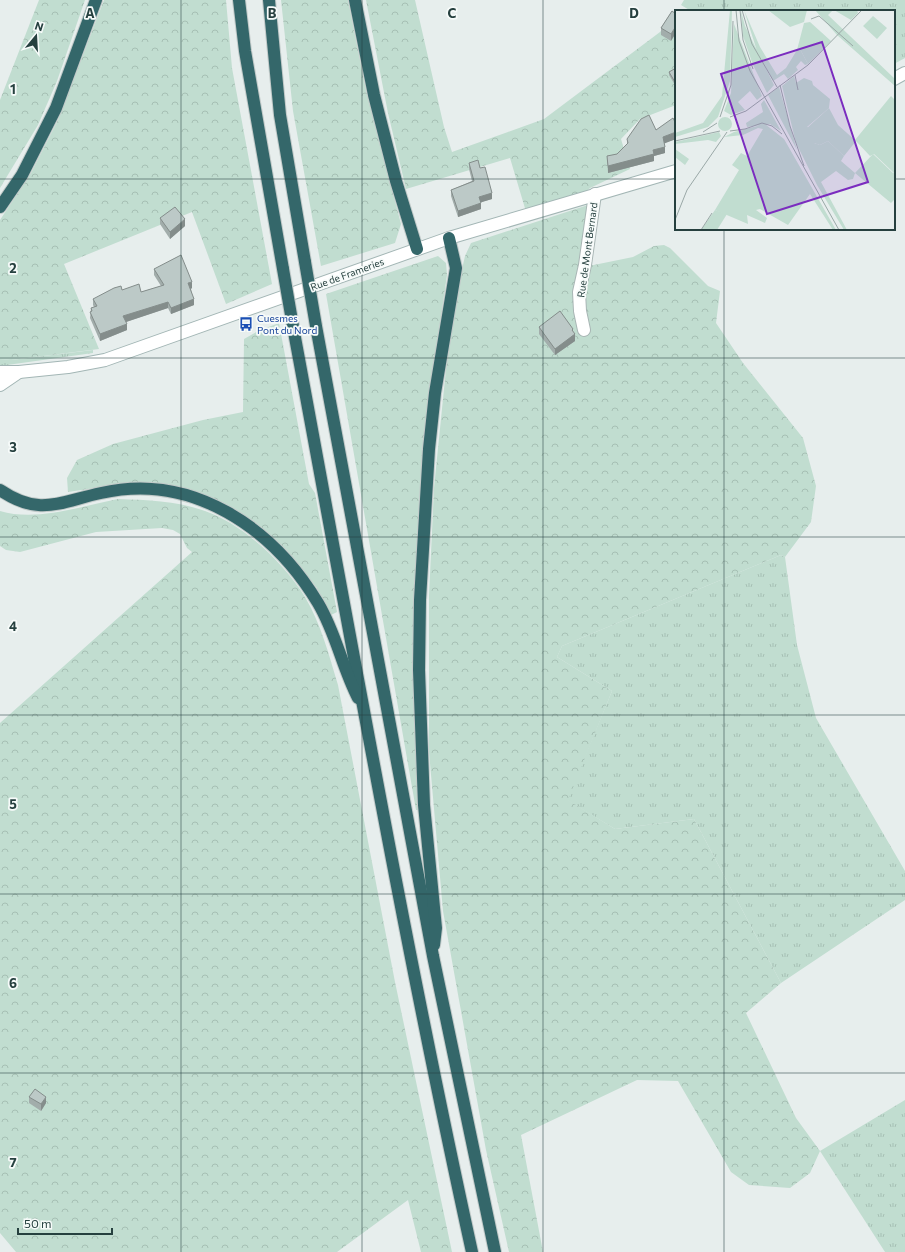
<svg xmlns="http://www.w3.org/2000/svg" width="905" height="1252" viewBox="0 0 905 1252" font-family="Commissioner,sans-serif">
<defs>
<pattern id="grass-tufts" width="24" height="20" patternUnits="userSpaceOnUse"><rect width="24" height="20" fill="#c1ddd0"/><path d="M3 7l-1-3M5 7V3M7 7l1-3M15 17l-1-3M17 17v-4M19 17l1-3" fill="none" stroke="#a6bfb4"/></pattern>
<pattern id="forest-crowns" width="20" height="18" patternUnits="userSpaceOnUse"><rect width="20" height="18" fill="#c1ddd0"/><path d="M2 6a3 3 0 1 1 6 0M12 15a3 3 0 1 1 6 0" fill="none" stroke="#a6bfb4"/></pattern>
</defs>
<rect width="100%" height="100%" fill="#e7eeed"/>
<g fill="url(#grass-tufts)">
<polygon points="684,0 905,0 905,58 894,64 894,11 691,11 681,5"/>
<polygon points="93,350 93,353 0,366 0,359 11,360"/>
<polygon points="781,555 785,557 797,645 816,718 905,871 905,900 781,983 694,819 615,829 567,800 612,691 557,657 562,646"/>
<polygon points="905,1100 905,1252 885,1252 820,1151"/>
</g>
<g fill="url(#forest-crowns)">
<polygon points="39,0 85,0 57,81 38,125 0,188 0,100"/>
<polygon points="104,0 226,0 232,68 272,284 226,304 192,212 64,264 99,349 11,360 0,359 0,220 31,173 58,120"/>
<polygon points="281,0 348,0 366,90 401,224 395,243 321,266 293,111"/>
<polygon points="366,0 415,0 444,127 452,152 544,119 660,32 676,12 676,105 640,119 621,139 630,169 590,188 580,198 527,215 510,158 406,189 388,113"/>
<polygon points="588,205 584,267 633,257 654,246 664,245 670,248 708,286 720,291 716,323 743,363 803,438 816,486 811,522 785,557 781,555 562,646 557,657 612,691 568,800 615,829 694,819 781,983 746,1013 796,1118 820,1151 810,1173 790,1188 749,1185 731,1172 678,1081 637,1080 521,1135 543,1252 509,1252 486,1150 443,911 429,752 429,596 434,488 446,369 458,287 465,256 471,243"/>
<polygon points="438,256 446,263 447,275 431,386 421,810 416,810 326,294"/>
<polygon points="279,323 309,484 315,493 337,612 331,615 317,588 286,550 261,527 225,505 152,484 121,484 68,492 67,478 77,460 113,444 203,420 243,412 244,339 258,331"/>
<path d="M118,499c30,1 59,2 87,12 38,13 79,52 100,86 16,27 24,58 33,88l57,297 57,270h-31l-13,-52 -71,52h-321l-16,-19v-510l192,-171 -5,-4 -7,-14 -7,-4 -11,-2 -66,4 -76,20 -14,-2 -6,-4v-35c37,11 82,-5 118,-12z"/>
</g>
<g fill="none" stroke-linecap="round" stroke-linejoin="round">
<defs>
<polyline id="minor" points="584,330 580,311 579,292 585,265 595,194"/>
<g id="secondary">
<polyline points="894,79 905,73"/>
<polyline points="0,372 19,372 68,367 105,360 449,238 676,171"/>
<polyline points="0,385 19,372"/>
</g>
<g id="motorway">
<polyline points="239,0 245,51 283,269"/>
<polyline points="269,0 280,115 305,262"/>
<polyline points="355,0 374,95 396,181 417,249"/>
<polyline points="0,207 22,175 56,108 96,0"/>
<polyline points="316,326 433,956 495,1252"/>
<path d="M294,332c57,307 111,615 178,920"/>
<path d="M0,490c40,27 59,12 101,3 91,-21 172,35 217,110 18,30 24,64 40,95"/>
<polyline points="434,945 436,928 424,805 419,670 420,600 429,449 435,393 456,268 449,238"/>
</g>
</defs>
<use href="#minor" stroke="#a9b6b5" stroke-width="14"/>
<use href="#secondary" stroke="#a3b6b5" stroke-width="14"/>
<use href="#motorway" stroke="#c2cac9" stroke-width="14"/>
<use href="#minor" stroke="#fff" stroke-width="12"/>
<use href="#secondary" stroke="#fff" stroke-width="12"/>
<use href="#motorway" stroke="#34676a" stroke-width="12"/>
<defs>
<g id="motorway-bridge">
<polyline points="305,262 316,326"/>
<polyline points="283,269 294,332"/>
</g>
</defs>
<use href="#motorway-bridge" stroke="#c2cac9" stroke-width="14" stroke-linecap="butt"/>
<use href="#motorway-bridge" stroke="#34676a" stroke-width="12"/>
</g>
<g fill="#a2adab">
<polygon points="672,11 671,41 661,35 661,28"/>
<polygon points="676,68 676,84 675,85 669,75 669,72"/>
<polygon points="656,130 676,139 664,143 665,153 654,156 654,161 608,173 607,156 617,154 627,144 627,139"/>
<polygon points="469,163 480,168 492,199 481,202 481,209 458,217 451,196 451,190 472,181 469,169"/>
<polygon points="160,218 185,226 170,239 160,224"/>
<polygon points="154,269 192,288 191,289 194,305 171,314 168,308 126,322 127,330 100,341 90,318 91,308 94,307 93,305 93,299 122,290 141,292 161,286 154,275"/>
<polygon points="539,327 573,332 575,341 555,355 539,334"/>
<polygon points="29,1097 46,1103 41,1111 29,1103"/>
</g>
<g fill="#848d8b">
<polygon points="676,26 676,33 671,41 671,34"/>
<polygon points="676,132 676,139 663,144 663,137"/>
<polygon points="665,147 665,153 654,156 654,161 608,173 608,166 653,150"/>
<polygon points="492,193 492,199 479,203 479,197"/>
<polygon points="481,203 481,209 458,217 458,211"/>
<polygon points="185,219 185,226 170,239 170,232"/>
<polygon points="192,282 192,288 188,290 188,283"/>
<polygon points="194,299 194,305 171,314 171,308"/>
<polygon points="168,302 168,308 123,323 123,316"/>
<polygon points="127,324 127,330 100,341 100,334"/>
<polygon points="573,329 573,335 575,334 575,341 555,355 555,349"/>
<polygon points="46,1097 46,1103 41,1111 41,1104"/>
</g>
<g fill="#bcc9c7" stroke="#848d8b">
<polygon points="672,11 676,14 676,26 671,34 661,28"/>
<polygon points="676,68 676,81 675,82 669,72"/>
<polygon points="649,115 656,130 673,118 676,124 676,132 663,137 665,147 653,150 654,154 608,166 607,156 617,154 628,143 627,139 641,119"/>
<polygon points="478,160 480,168 485,167 492,193 479,197 481,203 458,211 451,190 474,181 469,163"/>
<polygon points="175,207 185,219 170,232 160,218"/>
<polygon points="181,255 192,282 188,283 194,299 171,308 168,302 123,316 127,324 100,334 90,312 92,311 91,308 97,306 93,299 114,288 121,286 122,290 139,284 141,292 164,285 154,269"/>
<polygon points="560,311 573,329 572,330 575,334 555,349 539,327"/>
<polygon points="35,1089 46,1097 41,1104 29,1097"/>
</g>
<path fill="none" stroke="#26403f" stroke-width="1" stroke-opacity="0.55" d="M181,0v1252M362,0v1252M543,0v1252M724,0v11M0,179h676M894,179h11M724,229v1023M0,358h905M0,537h905M0,715h905M0,894h905M0,1073h905"/>
<defs>
<symbol id="bus-bare" viewBox="-9 -9 18 18"><path d="M-5-6H5V4H4V6H2V4H-2V6H-4V4H-5ZM-3.5-4V0h7V-4ZM-3.5 1.2v1.5H-2V1.2ZM2 1.2v1.5H3.5V1.2Z" fill="#1a4fb4" stroke="#f7fbfa" stroke-width="2.5" paint-order="stroke"/></symbol>
</defs>
<g fill-rule="evenodd">
<use href="#bus-bare" x="236" y="314" width="20" height="20"/>
</g>
<g text-anchor="middle" stroke-width="3.5" stroke-linejoin="round" paint-order="stroke">
<g font-size="10" fill="#26403f" stroke="#f7fbfa">
<text transform="translate(587 250) rotate(-82)" y="4">Rue de Mont Bernard</text>
<text transform="translate(347 274) rotate(-20)" y="4">Rue de Frameries</text>
</g>
<g font-size="10" fill="#164399" stroke="#f7fbfa" text-anchor="start">
<text x="257" y="322">Cuesmes<tspan x="257" dy="12">Pont du Nord</tspan></text>
</g>
</g>
<g transform="translate(675 10)">
<rect width="220" height="220" fill="#e7eeed"/>
<path d="M93,0h39l-3,12 -14,5zM140,0h18l-5,5 67,64v7l-58,-51zM198,6l14,12 -10,11 -14,-13zM135,12l21,19 -23,23 -7,-13 -4,-1 7,-27zM154,98l9,17 18,16 -12,15 -16,-15 -8,4 -6,-2 -7,-15zM43 114a7 7 0 1 1 14 0a7 7 0 1 1-14 0ZM44,122l2,4 -5,6 -8,-2 -33,4v-2zM0,139l14,10 -4,6 -10,-8zM198,144l20,19 2,-1v27l-4,4 -36,-30zM40,200l12,4 -10,16h-16z" fill="#c1ddd0"/>
<path d="M55,0h2l-2,71 -12,36 -10,10 -33,10v-4l28,-10 19,-27zM69,0l16,37 17,28 9,-7 11,-18 4,1 7,13 -3,1 -4,-4 -5,6 2,3 -10,9 -4,-5 -11,7 -16,-30zM159,0h23l1,3 -7,7zM66,1l4,15 29,59 -7,8 -14,-28 -10,-29zM59,14l28,72 -5,4 -7,-9 -12,11 7,8 -14,5 -7,-4 7,-18zM119,66l2,7 8,-5 8,3 1,4 17,14 -1,9 -22,19 8,2 -1,14 6,2 8,-4 16,15 -3,5 14,12 -2,6 -5,1 -12,-9 -15,11 26,48h-3l-27,-45 -21,-42 -14,-57zM104,77l18,63 -29,-55zM216,86l4,4 -1,73 -20,-19 -4,2 -15,-16zM89,90l17,31 -11,-7 -23,3 -1,-4 17,-11 -2,-8zM90,114l19,15 52,91h-3l-23,-36 -22,31 -28,-16 -4,1 11,8 -2,5 -18,-8 1,9 -33,-14 24,-40 -7,-5 9,-12 6,3 16,-27 -5,-1 -15,7 -19,2 10,-5z" fill="#c1ddd0"/>
<path fill="none" stroke="#9aa8a7" stroke-width="1" d="M61,0l3,31 11,30 89,159M65,0l3,30 10,29M67,0l10,34 25,43M136,9l8,-3 34,30M120,65l3,15M105,75l10,41 14,40M45,107l11,-32 2,-64M55,107l16,-6 62,-46 54,-55M55,121l15,-2 17,-6 10,3 10,8M28,122l14,-9M0,131l45,-10M0,210l12,-30 40,-58M26,220l11,-17"/>
<path fill="#7b2cbf" fill-opacity="0.15" stroke="#7b2cbf" stroke-width="2" d="M147,32l46,140 -101,32 -46,-140z"/>
<rect width="220" height="220" fill="none" stroke="#26403f" stroke-width="2"/>
</g>
<g font-size="13" text-anchor="middle" font-weight="bold" fill="#26403f" stroke="#f7fbfa" stroke-width="3.5" stroke-linejoin="round" paint-order="stroke">
<text x="90" y="18">A</text>
<text x="272" y="18">B</text>
<text x="452" y="18">C</text>
<text x="634" y="18">D</text>
<text x="13" y="94">1</text>
<text x="13" y="273">2</text>
<text x="13" y="452">3</text>
<text x="13" y="631">4</text>
<text x="13" y="809">5</text>
<text x="13" y="988">6</text>
<text x="13" y="1167">7</text>
</g>
<g transform="translate(36 36) rotate(18)" stroke="#f7fbfa" stroke-width="3" paint-order="stroke">
<path d="M0-3L7 15L0 10L-7 15Z" fill="#26403f"/>
<text y="-6" font-size="11" font-weight="bold" text-anchor="middle" fill="#26403f">N</text>
</g>
<path d="M18 1228v6h94v-6" fill="none" stroke="#26403f" stroke-width="2"/>
<text x="24" y="1228" font-size="12" fill="#26403f" stroke="#f7fbfa" stroke-width="3" paint-order="stroke">50 m</text>
</svg>
